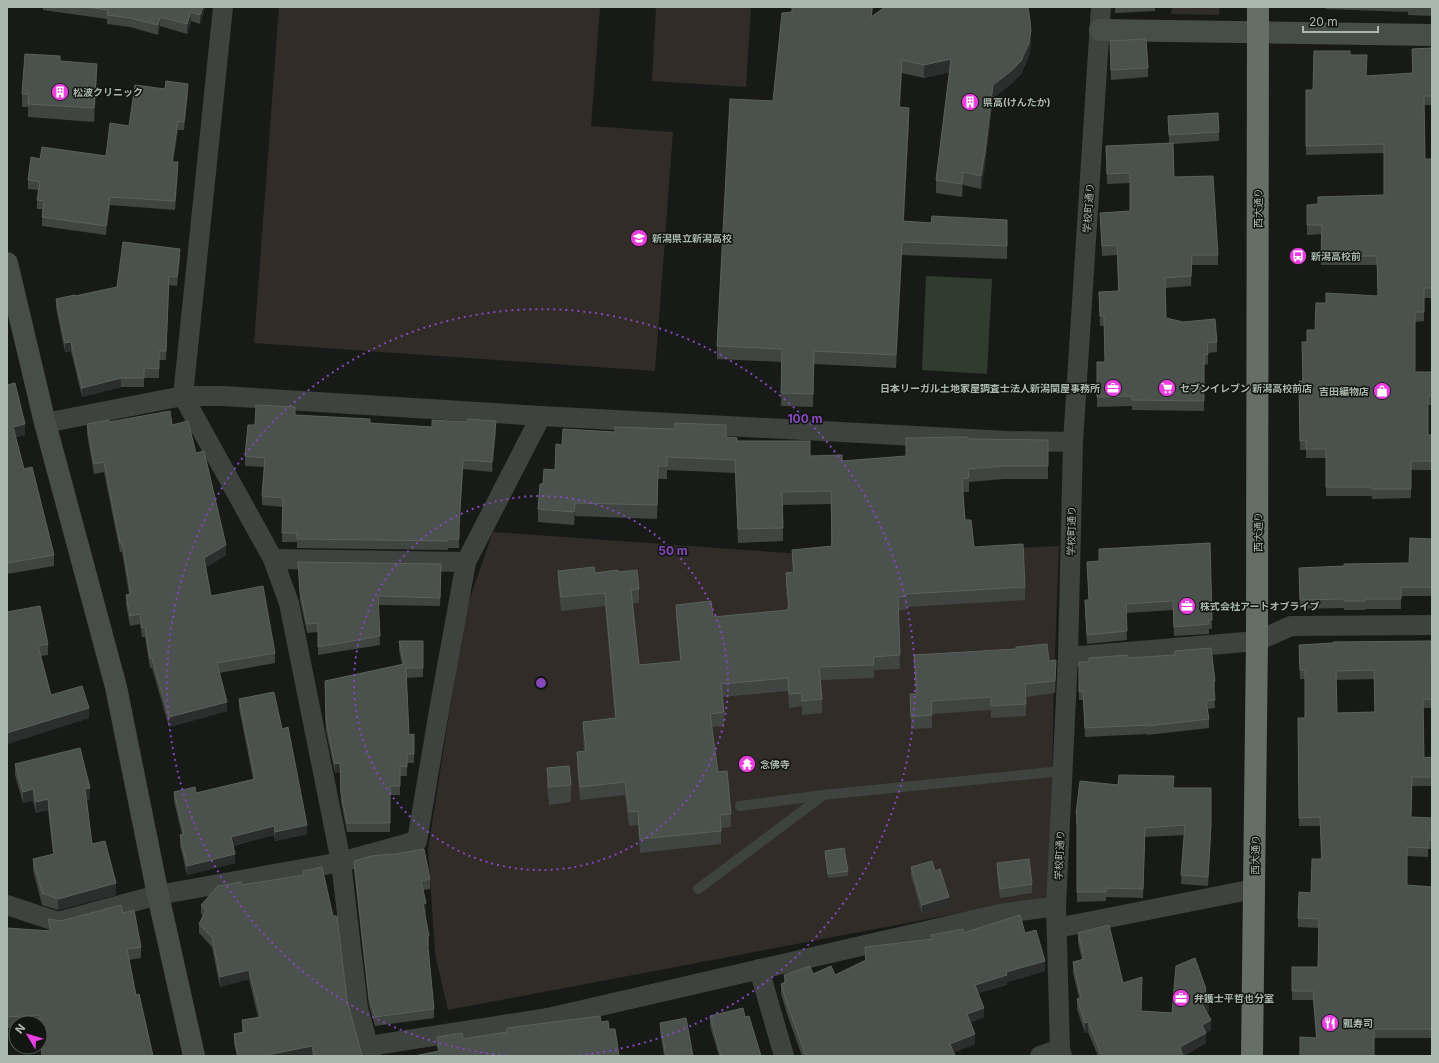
<svg xmlns="http://www.w3.org/2000/svg" width="1439" height="1063" viewBox="0 0 1439 1063" font-family="Inter,'Noto Sans JP',sans-serif">
<rect width="100%" height="100%" fill="#181a18"/>
<g fill="#312c28">
<polygon points="279,7 600,7 591,126 673,132 655,371 254,343"/>
<polygon points="656,7 751,7 746,87 652,81"/>
<polygon points="1172,7 1220,7 1219,15 1171,14"/>
<polygon points="493,532 830,556 1059,546 1054,678 1050,896 448,1010 435,954 428,849 465,612"/>
</g>
<polygon fill="#303d2e" points="926,276 992,279 987,374 922,370"/>
<g fill="none" stroke-linecap="round" stroke-linejoin="round">
<g stroke="#3e433f" stroke-width="10">
<polyline points="740,806 823,795 1062,771"/>
<polyline points="698,889 821,797"/>
</g>
<g stroke="#3e433f" stroke-width="20">
<polyline points="223,7 183,396 273,559 289,603 341,862 358,1008 371,1056"/>
<polyline points="45,423 183,396 223,396 541,416 1008,441 1073,442"/>
<polyline points="273,559 466,562"/>
<polyline points="1068,657 1257,641 1291,626 1432,625"/>
<polyline points="7,905 58,922 158,895 341,862 417,841 440,705 466,562 541,416"/>
<polyline points="1057,928 1254,889"/>
<polyline points="759,969 784,1056"/>
<polyline points="369,1046 548,1018 1000,914 1056,906"/>
<polyline points="1040,1056 1060,1049"/>
<polyline points="1062,1056 1060,1049 1056,906 1068,657 1073,442 1101,7"/>
</g>
<g stroke="#474e48" stroke-width="22">
<polyline points="1100,30 1432,35"/>
<polyline points="7,263 45,423 116,687 158,895 194,1056"/>
</g>
<polyline stroke="#656f66" stroke-width="22" points="1252,1056 1257,641 1258,7"/>
</g>
<g fill="#404541" fill-rule="evenodd">
<polygon points="43,7 205,7 200,24 191,21 187,34 160,26 158,35 130,27 107,24 107,19 43,10"/>
<polygon points="792,7 873,7 872,17 1031,43 1029,56 1021,74 1011,84 993,98 985,165 981,189 963,185 962,197 936,193 936,180 950,72 924,78 902,73 900,108 909,121 904,221 931,223 1007,220 1007,259 902,255 896,368 814,364 813,407 781,406 782,362 717,359 717,346 773,101 792,12"/>
<polygon points="1115,7 1155,7 1155,11 1115,13"/>
<polygon points="1326,7 1432,7 1432,16 1408,15 1408,12 1326,9"/>
<polygon points="1432,48 1432,105 1424,105 1425,159 1432,159 1432,298 1424,298 1424,321 1415,322 1415,372 1432,372 1432,405 1428,405 1428,435 1432,435 1432,470 1411,470 1411,498 1372,499 1372,496 1326,496 1326,458 1306,458 1306,450 1300,450 1299,381 1302,381 1307,342 1307,330 1315,330 1326,303 1378,296 1377,265 1321,265 1322,234 1307,235 1307,205 1318,204 1318,197 1384,195 1384,153 1306,155 1306,90 1313,90 1350,55 1367,76 1412,73 1412,49"/>
<polygon points="1110,50 1148,68 1148,77 1111,80"/>
<polygon points="60,61 97,77 94,122 28,117 28,107 22,107 22,94"/>
<polygon points="188,93 184,130 178,130 173,162 178,171 175,210 110,205 106,235 42,226 42,217 43,209 37,209 37,200 39,190 28,189 28,180 40,159 106,156"/>
<polygon points="1168,116 1219,132 1219,141 1173,144 1174,177 1218,255 1218,265 1192,265 1191,286 1165,288 1166,318 1217,342 1217,352 1208,353 1208,364 1204,365 1204,411 1132,410 1132,406 1097,407 1097,362 1105,362 1104,326 1100,326 1099,292 1118,291 1117,255 1102,256 1100,213 1130,211 1130,183 1107,184 1106,146 1169,143"/>
<polygon points="180,258 177,286 169,285 166,360 159,360 159,378 144,378 144,387 121,387 82,397 71,351 65,352 56,308 56,299 75,296 117,287"/>
<polygon points="7,385 25,435 16,437 24,469 54,555 54,566 7,574"/>
<polygon points="295,415 370,423 432,427 496,431 492,472 463,469 459,532 459,548 448,548 448,550 297,548 297,542 282,542 283,507 262,505 262,496 264,467 245,466 245,456 255,425"/>
<polygon points="109,422 172,425 196,453 226,555 206,567 211,596 275,653 275,663 219,673 227,711 169,727 152,668 150,668 145,637 142,637 140,624 130,626 126,605 126,595 129,594 122,552 120,552 104,472 94,474 87,434 87,424"/>
<polygon points="615,432 726,437 737,441 810,456 842,461 906,456 968,439 1048,440 1048,479 1004,479 969,482 969,492 963,492 965,520 974,547 1025,587 1025,600 906,607 906,610 898,610 900,669 874,670 874,678 821,680 822,699 822,713 802,715 802,706 789,708 788,691 722,697 724,712 724,726 712,727 718,772 731,814 731,827 721,828 721,844 640,853 638,825 629,826 625,795 580,800 577,765 577,752 584,751 583,735 583,722 615,718 605,606 561,611 558,584 558,571 595,573 618,572 639,589 639,603 633,603 639,665 680,661 676,618 676,605 713,617 788,610 786,587 786,573 793,572 792,564 792,550 831,546 831,504 783,505 783,541 738,543 735,473 667,470 667,479 658,479 657,519 575,516 574,525 538,522 538,509 543,484 555,470 562,445"/>
<polygon points="1432,539 1432,596 1401,596 1401,609 1365,609 1365,610 1344,610 1344,608 1300,609 1299,568 1344,566 1409,563"/>
<polygon points="1210,543 1212,629 1209,629 1209,634 1174,636 1173,610 1126,613 1127,640 1087,644 1085,609 1085,600 1089,600 1087,562 1099,561 1099,549"/>
<polygon points="298,562 441,564 440,606 378,605 380,645 318,655 318,632 307,633 300,600"/>
<polygon points="7,612 48,644 48,655 40,656 51,695 89,718 7,744"/>
<polygon points="399,641 423,641 423,677 406,678 409,735 414,734 414,763 407,763 407,776 400,776 400,795 390,795 390,832 347,832 341,802 340,772 335,773 326,731 325,681 402,665 399,650"/>
<path d="M1299,654l133,26v28h-9l1,50 8,-1v29h-20l-1,31 21,1v31h-4v8l-21,-1v29l25,2v151h-116l-3,-38h-21v-33h26l1,-39 -21,-1v-9l13,-25 10,-34 -1,-33h-21l-1,-108h7v-39h-5zM1374,679l1,33 -38,1 -1,-33z"/>
<polygon points="914,655 1049,661 1056,673 1055,693 1026,697 1026,716 991,718 991,710 932,714 932,728 911,729 910,694 916,694"/>
<polygon points="1128,658 1215,681 1215,689 1214,689 1215,708 1207,709 1209,719 1209,728 1147,735 1147,734 1085,737 1083,700 1079,700 1079,662"/>
<polygon points="239,699 282,729 307,834 275,841 274,835 233,846 235,863 187,875 180,845 180,835 182,835 174,801 174,792 196,793 253,779 239,708"/>
<polygon points="15,764 90,799 87,800 92,844 116,895 58,910 42,905 33,870 33,859 53,854 48,810 36,813 33,801 23,803 15,775"/>
<polygon points="547,768 571,785 571,802 549,805 547,785"/>
<polygon points="1118,785 1174,788 1211,788 1211,834 1208,886 1181,884 1184,835 1145,837 1143,898 1106,897 1106,901 1077,902 1077,824 1076,824 1076,814"/>
<polygon points="825,851 848,871 848,876 828,878 825,856"/>
<polygon points="390,855 430,879 430,889 423,890 426,912 424,913 429,936 429,946 428,946 434,1009 434,1018 375,1026 369,1006 354,870 354,861"/>
<polygon points="997,863 1032,884 1032,893 1000,898 997,873"/>
<polygon points="911,867 935,871 949,906 922,914 911,876"/>
<polygon points="303,871 347,1000 362,1056 313,1056 312,1055 309,1056 237,1056 234,1044 234,1034 242,1032 242,1020 258,1017 249,979 220,987 212,947 199,933 199,924 203,916 201,914 201,905 242,885 303,875"/>
<polygon points="123,913 141,947 141,958 129,960 136,995 153,1056 41,1056 40,1023 16,1023 16,1028 7,1028 7,928 49,931 48,919 61,921"/>
<polygon points="963,933 1025,933 1045,971 1007,982 1007,985 978,993 984,1017 971,1022 975,1044 954,1052 955,1056 802,1056 787,1014 781,994 781,984 784,983 784,975 813,974 835,975 865,961 865,947 931,939 931,935"/>
<polygon points="1078,933 1123,983 1141,1011 1172,1013 1206,993 1209,1011 1206,1012 1211,1030 1206,1033 1206,1043 1183,1056 1098,1056 1088,1032 1085,1033 1077,1009 1077,999 1079,998 1073,973 1073,962 1082,960 1078,943"/>
<polygon points="710,1016 745,1017 761,1056 719,1056 710,1026"/>
<polygon points="601,1022 609,1029 438,1051 437,1047 437,1037 463,1039 507,1032 507,1028"/>
<polygon points="660,1023 693,1056 664,1056 660,1032"/>
</g>
<g fill="#2b2e2c">
<polygon points="203,7 205,7 200,24 200,15"/>
<polygon points="191,12 191,21 187,34 187,24"/>
<polygon points="160,17 160,26 158,35 158,25"/>
<polygon points="1031,30 1031,43 1029,56 1021,74 1011,84 993,98 985,165 981,189 981,176 993,85"/>
<polygon points="951,59 951,72 924,78 924,65"/>
<polygon points="902,60 902,73 899,120 899,107"/>
<polygon points="97,64 97,77 94,122 94,108"/>
<polygon points="188,84 188,93 184,130 184,122"/>
<polygon points="909,108 909,121 903,234 903,221"/>
<polygon points="178,121 178,130 172,171 172,162"/>
<polygon points="178,162 178,171 175,210 175,201"/>
<polygon points="963,172 963,185 962,197 962,184"/>
<polygon points="110,197 110,205 106,235 106,226"/>
<polygon points="902,242 902,255 896,368 896,355"/>
<polygon points="180,249 180,258 177,286 177,277"/>
<polygon points="169,276 169,285 166,360 166,351"/>
<polygon points="71,342 71,351 65,352 65,343"/>
<polygon points="121,378 121,387 82,397 82,388"/>
<polygon points="496,421 496,431 492,472 492,462"/>
<polygon points="25,424 25,435 13,438 13,427"/>
<polygon points="463,460 463,469 459,536 459,526"/>
<polygon points="658,466 658,479 657,519 657,505"/>
<polygon points="575,503 575,516 574,525 574,512"/>
<polygon points="226,545 226,555 204,568 204,558"/>
<polygon points="1056,660 1056,673 1055,693 1055,681"/>
<polygon points="227,702 227,711 169,727 169,717"/>
<polygon points="89,708 89,718 7,744 7,733"/>
<polygon points="340,763 340,772 335,773 335,764"/>
<polygon points="90,788 90,799 85,800 85,789"/>
<polygon points="33,789 33,801 23,803 23,792"/>
<polygon points="48,799 48,810 36,813 36,802"/>
<polygon points="307,825 307,834 275,841 275,832"/>
<polygon points="1211,825 1211,834 1208,886 1208,877"/>
<polygon points="274,826 274,835 231,846 231,837"/>
<polygon points="235,854 235,863 187,875 187,866"/>
<polygon points="116,883 116,895 58,910 58,899"/>
<polygon points="949,897 949,906 922,914 922,905"/>
<polygon points="426,903 426,912 423,913 423,904"/>
<polygon points="1045,961 1045,971 1007,982 1007,985 975,994 975,985 1006,972"/>
<polygon points="249,970 249,979 220,987 220,977"/>
<polygon points="1209,1000 1209,1011 1202,1015 1202,1004"/>
<polygon points="984,1008 984,1017 967,1023 967,1014"/>
<polygon points="1211,1020 1211,1030 1206,1033 1206,1043 1182,1056 1180,1047 1202,1025"/>
<polygon points="1088,1022 1088,1032 1085,1033 1085,1023"/>
<polygon points="975,1034 975,1044 950,1053 950,1044"/>
<polygon points="312,1046 312,1055 309,1056 262,1056"/>
</g>
<g fill="#4b514d" stroke="#5a625c" fill-rule="evenodd">
<polygon points="85,7 203,7 200,15 191,12 187,24 160,17 158,25 130,18 107,15 108,10"/>
<polygon points="792,7 872,7 871,17 885,7 1028,7 1030,21 1031,30 1029,43 1021,61 1011,71 993,85 985,152 981,176 963,172 962,184 936,180 951,59 924,65 902,60 899,107 909,108 903,221 931,223 932,216 1007,220 1007,246 902,242 896,355 814,351 813,394 781,393 782,349 717,346 730,99 773,101 782,13 792,12"/>
<polygon points="1146,39 1148,68 1111,70 1110,41"/>
<polygon points="1432,48 1432,96 1424,96 1425,159 1432,159 1432,288 1424,288 1424,312 1415,312 1415,372 1432,372 1432,395 1428,396 1428,435 1432,435 1432,461 1411,461 1411,489 1372,489 1372,487 1326,487 1326,449 1306,449 1306,440 1300,441 1299,381 1303,381 1302,342 1307,342 1307,330 1315,330 1316,303 1326,303 1326,293 1378,296 1377,256 1321,256 1322,225 1307,225 1307,205 1318,204 1318,197 1384,195 1384,144 1306,146 1306,90 1313,90 1314,51 1350,51 1350,55 1367,55 1366,76 1413,73 1412,49"/>
<polygon points="25,54 60,56 60,61 97,64 94,108 28,104 29,94 22,94"/>
<polygon points="166,81 188,84 184,122 178,121 172,162 178,162 175,201 110,197 106,226 42,217 44,201 37,200 40,182 28,180 31,157 40,159 42,147 106,156 110,123 129,126 135,85 165,89"/>
<polygon points="1218,113 1219,132 1169,135 1168,116"/>
<polygon points="1173,143 1174,177 1213,176 1218,255 1192,255 1191,276 1165,278 1166,318 1183,322 1215,319 1217,342 1207,343 1208,354 1204,355 1204,401 1132,400 1132,396 1097,397 1097,362 1105,362 1104,316 1100,316 1099,292 1119,291 1117,245 1102,246 1100,213 1130,211 1130,173 1107,174 1106,146"/>
<polygon points="123,242 180,249 177,277 169,276 166,351 159,351 159,369 144,368 144,378 121,378 82,388 71,342 65,343 56,299 75,295 75,296 117,287"/>
<polygon points="15,383 25,424 13,427 24,469 32,467 54,555 7,563 7,385"/>
<polygon points="256,405 295,407 295,415 370,419 370,423 432,427 432,420 467,422 468,419 496,421 492,462 463,460 459,526 459,539 448,539 448,541 297,539 297,533 282,533 283,498 262,496 265,458 245,456 248,425 255,425"/>
<polygon points="170,411 172,425 188,421 196,453 204,451 226,545 204,558 211,596 263,586 275,653 217,663 227,702 169,717 152,658 150,659 145,627 142,628 140,614 130,616 126,595 131,594 122,542 120,543 104,462 94,464 87,424 109,420 109,422"/>
<polygon points="675,423 726,425 726,437 737,438 737,441 810,441 810,456 842,455 842,461 906,456 906,438 965,437 968,437 968,439 1048,440 1048,466 1004,466 968,469 969,478 962,479 965,520 971,520 974,547 1023,544 1025,587 906,594 906,596 898,597 900,655 873,657 874,665 819,667 822,699 802,701 802,693 789,694 788,678 721,684 724,712 710,714 718,772 727,771 731,814 720,815 721,831 640,839 638,811 629,812 625,782 580,787 577,752 586,751 583,722 616,718 605,593 561,597 558,571 594,567 595,573 618,570 618,572 637,570 639,589 631,590 639,665 681,661 676,605 711,601 713,617 788,610 788,607 789,607 786,573 794,572 792,550 832,546 831,491 782,492 783,528 738,529 735,460 667,457 667,466 658,466 657,505 575,503 574,512 538,509 540,484 543,484 544,469 555,470 556,444 562,445 563,429 615,432 615,427 675,429"/>
<polygon points="1410,538 1432,539 1432,587 1401,587 1401,599 1365,599 1365,601 1344,601 1344,599 1300,600 1299,568 1344,566 1344,564 1409,563"/>
<polygon points="1210,543 1212,620 1208,620 1209,624 1174,627 1173,601 1126,604 1127,631 1087,635 1085,600 1089,600 1087,562 1099,561 1099,549"/>
<polygon points="298,562 441,564 440,598 378,596 380,636 318,647 318,623 307,624 300,591"/>
<polygon points="40,606 48,644 38,646 51,695 82,686 89,708 7,733 7,612"/>
<polygon points="399,641 423,641 423,668 406,668 409,735 414,734 414,754 407,754 407,767 400,766 400,786 390,786 390,823 347,823 341,793 340,763 335,764 326,721 325,681 404,664"/>
<path d="M1431,641l1,58h-9l1,59 8,-1v20h-20l-1,40 21,1v22h-4v8l-21,-1v38l25,2v142h-58v27h-74v-19l17,1 -4,-47h-21v-24h26l1,-48 -21,-1 1,-26 12,1 1,-34h10l-2,-42 -21,1 -1,-100h7v-48h-5l-1,-25 34,-2v-1zM1374,670l1,42 -38,1 -1,-42z"/>
<polygon points="1047,644 1049,661 1056,660 1055,681 1025,684 1026,704 991,706 991,697 931,701 932,715 911,717 910,694 917,694 914,655 1016,649 1016,647"/>
<polygon points="1211,648 1215,681 1213,681 1215,700 1206,701 1209,719 1147,726 1147,725 1085,728 1083,691 1079,692 1079,662 1089,662 1089,658 1128,655 1128,658 1175,655 1175,651"/>
<polygon points="274,692 282,729 288,727 307,825 275,832 274,826 231,837 235,854 187,866 180,835 184,834 174,792 195,787 196,793 255,779 239,699"/>
<polygon points="80,748 90,788 85,789 92,844 105,841 116,883 58,899 42,893 33,859 54,854 48,799 36,802 33,789 23,792 15,764"/>
<polygon points="569,766 571,785 549,787 547,768"/>
<polygon points="1119,775 1174,776 1173,788 1211,788 1211,825 1208,877 1181,875 1185,825 1145,828 1143,889 1106,888 1106,892 1077,892 1077,815 1076,814 1080,781 1118,785"/>
<polygon points="844,848 848,871 828,874 825,851"/>
<polygon points="424,849 430,879 421,881 426,903 423,904 429,936 427,937 434,1009 375,1017 369,997 354,861 371,856 390,854 390,855"/>
<polygon points="1029,859 1032,884 1000,889 997,863"/>
<polygon points="932,861 935,871 940,869 949,897 922,905 911,867"/>
<polygon points="322,867 333,916 337,916 347,1000 362,1056 315,1056 312,1046 262,1056 238,1056 234,1034 244,1032 242,1020 261,1017 249,970 220,977 212,937 199,924 206,910 201,905 218,886 241,882 242,885 304,875 303,871"/>
<polygon points="121,905 123,913 134,910 141,947 127,949 136,995 139,994 153,1056 42,1056 40,1015 7,1017 7,928 51,931 48,919 61,921"/>
<polygon points="1020,915 1025,933 1036,930 1045,961 1006,972 1007,975 975,985 984,1008 967,1014 975,1034 950,1044 955,1056 806,1056 787,1004 781,984 786,982 784,975 810,966 813,974 831,966 835,975 866,960 865,947 933,939 931,935 963,929 963,933"/>
<polygon points="1109,925 1123,983 1142,977 1141,1011 1172,1013 1176,966 1195,958 1206,989 1205,989 1209,1000 1202,1004 1211,1020 1202,1025 1206,1033 1180,1047 1183,1056 1102,1056 1088,1022 1085,1023 1077,999 1081,998 1073,962 1084,959 1078,933"/>
<polygon points="743,1008 745,1017 749,1016 761,1056 721,1056 710,1016"/>
<polygon points="600,1016 601,1022 608,1021 609,1029 615,1029 619,1056 414,1056 439,1051 437,1037 462,1033 463,1039 507,1032 507,1028"/>
<polygon points="686,1018 693,1056 666,1056 660,1023"/>
</g>
<g fill="none" stroke="#8448bb" stroke-width="2" stroke-dasharray="2 4">
<circle cx="541" cy="683" r="187"/>
<path d="M512 1056A374 374 0 1 1 570 1056"/>
</g>
<defs>
<symbol id="building-disc" viewBox="-11 -11 22 22"><circle r="9.5" fill="#eb3ee0" stroke="#131513"/><path d="M-4-6H4V6H1V3H-1V6H-4ZM-2.5-4.3h1.7v1.8h-1.7ZM.8-4.3h1.7v1.8H.8ZM-2.5-1h1.7V.8h-1.7ZM.8-1h1.7V.8H.8Z" fill="#fff"/></symbol>
<symbol id="school-disc" viewBox="-11 -11 22 22"><circle r="9.5" fill="#eb3ee0" stroke="#131513"/><path d="M0-5L7-2L0 1L-7-2ZM-4 1L0 2.5L4 1V4Q0 6-4 4Z" fill="#fff"/></symbol>
<symbol id="bus-disc" viewBox="-11 -11 22 22"><circle r="9.5" fill="#eb3ee0" stroke="#131513"/><path d="M-5-6H5V4H4V6H2V4H-2V6H-4V4H-5ZM-3.5-4V0h7V-4ZM-3.5 1.2v1.5H-2V1.2ZM2 1.2v1.5H3.5V1.2Z" fill="#fff"/></symbol>
<symbol id="office-disc" viewBox="-11 -11 22 22"><circle r="9.5" fill="#eb3ee0" stroke="#131513"/><path d="M-6-3h4V-5.5h4V-3h4V5H-6ZM-1-4.5V-3h2v-1.5ZM-6 0V1H6V0Z" fill="#fff"/></symbol>
<symbol id="supermarket-disc" viewBox="-11 -11 22 22"><circle r="9.5" fill="#eb3ee0" stroke="#131513"/><path d="M-6-5.5h2.5l.6 2H6L4.5 2H-2.5L-4.4-4H-6ZM-1.5 3.2a1.3 1.3 0 1 0 .1 0ZM3 3.2a1.3 1.3 0 1 0 .1 0Z" fill="#fff"/></symbol>
<symbol id="shop-disc" viewBox="-11 -11 22 22"><circle r="9.5" fill="#eb3ee0" stroke="#131513"/><path d="M-5-2.5h2.3a2.7 3.5 0 0 1 5.4 0H5L5.5 6h-11ZM-1.5-2.5h3a1.5 2.3 0 0 0-3 0Z" fill="#fff"/></symbol>
<symbol id="temple-disc" viewBox="-11 -11 22 22"><circle r="9.5" fill="#eb3ee0" stroke="#131513"/><path d="M0-6L5-2H3V0L6.5 2.5H4V6H1.5V3h-3V6H-4V2.5H-6.5L-3 0V-2H-5Z" fill="#fff"/></symbol>
<symbol id="restaurant-disc" viewBox="-11 -11 22 22"><circle r="9.5" fill="#eb3ee0" stroke="#131513"/><path d="M-5-6h1v4h1v-4h1v4h1v-4h1v5L-1.5 .5V6h-2V.5L-5-1ZM5-6V6H3V1.5H1.5Q1.5-4 5-6Z" fill="#fff"/></symbol>
</defs>
<g fill-rule="evenodd">
<use href="#building-disc" x="50" y="82" width="20" height="20"/>
<use href="#building-disc" x="960" y="92" width="20" height="20"/>
<use href="#school-disc" x="629" y="228" width="20" height="20"/>
<use href="#bus-disc" x="1288" y="246" width="20" height="20"/>
<use href="#office-disc" x="1103" y="378" width="20" height="20"/>
<use href="#supermarket-disc" x="1157" y="378" width="20" height="20"/>
<use href="#shop-disc" x="1372" y="381" width="20" height="20"/>
<use href="#office-disc" x="1177" y="596" width="20" height="20"/>
<use href="#temple-disc" x="737" y="754" width="20" height="20"/>
<use href="#office-disc" x="1171" y="988" width="20" height="20"/>
<use href="#restaurant-disc" x="1320" y="1013" width="20" height="20"/>
</g>
<g text-anchor="middle" stroke-width="3" stroke-linejoin="round" paint-order="stroke">
<g font-size="10" font-weight="bold" fill="#aab9ac" stroke="#131513" text-anchor="start">
<text x="73" y="96">松波クリニック</text>
<text x="983" y="106">県高(けんたか)</text>
<text x="652" y="242">新潟県立新潟高校</text>
<text x="1311" y="260">新潟高校前</text>
<text x="1100" y="392" text-anchor="end">日本リーガル土地家屋調査士法人新潟関屋事務所</text>
<text x="1180" y="392">セブンイレブン 新潟高校前店</text>
<text x="1369" y="395" text-anchor="end">吉田編物店</text>
<text x="1200" y="610">株式会社アートオブライブ</text>
<text x="760" y="768">念佛寺</text>
<text x="1194" y="1002">弁護士平哲也分室</text>
<text x="1343" y="1027">瓢寿司</text>
</g>
<g font-size="10" fill="#aab9ac" stroke="#131513">
<text transform="translate(1088 208) rotate(-86)" y="4">学校町通り</text>
<text transform="translate(1258 208) rotate(-90)" y="4">西大通り</text>
<text transform="translate(1071 531) rotate(-89)" y="4">学校町通り</text>
<text transform="translate(1258 532) rotate(-90)" y="4">西大通り</text>
<text transform="translate(1059 855) rotate(-87)" y="4">学校町通り</text>
<text transform="translate(1255 855) rotate(-89)" y="4">西大通り</text>
</g>
</g>
<circle cx="541" cy="683" r="6" fill="#8448bb" stroke="#131513" stroke-width="2"/>
<g font-size="12" text-anchor="middle" font-weight="bold" fill="#8448bb" stroke="#131513" stroke-width="3" stroke-linejoin="round" paint-order="stroke">
<text x="805" y="423">100 m</text>
<text x="673" y="555">50 m</text>
</g>
<rect width="1439" height="1063" fill="none" stroke="#aab9ac" stroke-width="16"/>
<g transform="translate(28 1035) rotate(308)"><circle r="19" fill="#131513" stroke="#4f5750"/>
<path d="M0-3L7 15L0 10L-7 15Z" fill="#eb3ee0"/>
<text y="-6" font-size="11" font-weight="bold" text-anchor="middle" fill="#aab9ac">N</text>
</g>
<path d="M1303 26v6h75v-6" fill="none" stroke="#aab9ac" stroke-width="2"/>
<text x="1309" y="26" font-size="12" fill="#aab9ac" stroke="#131513" stroke-width="3" paint-order="stroke">20 m</text>
</svg>
